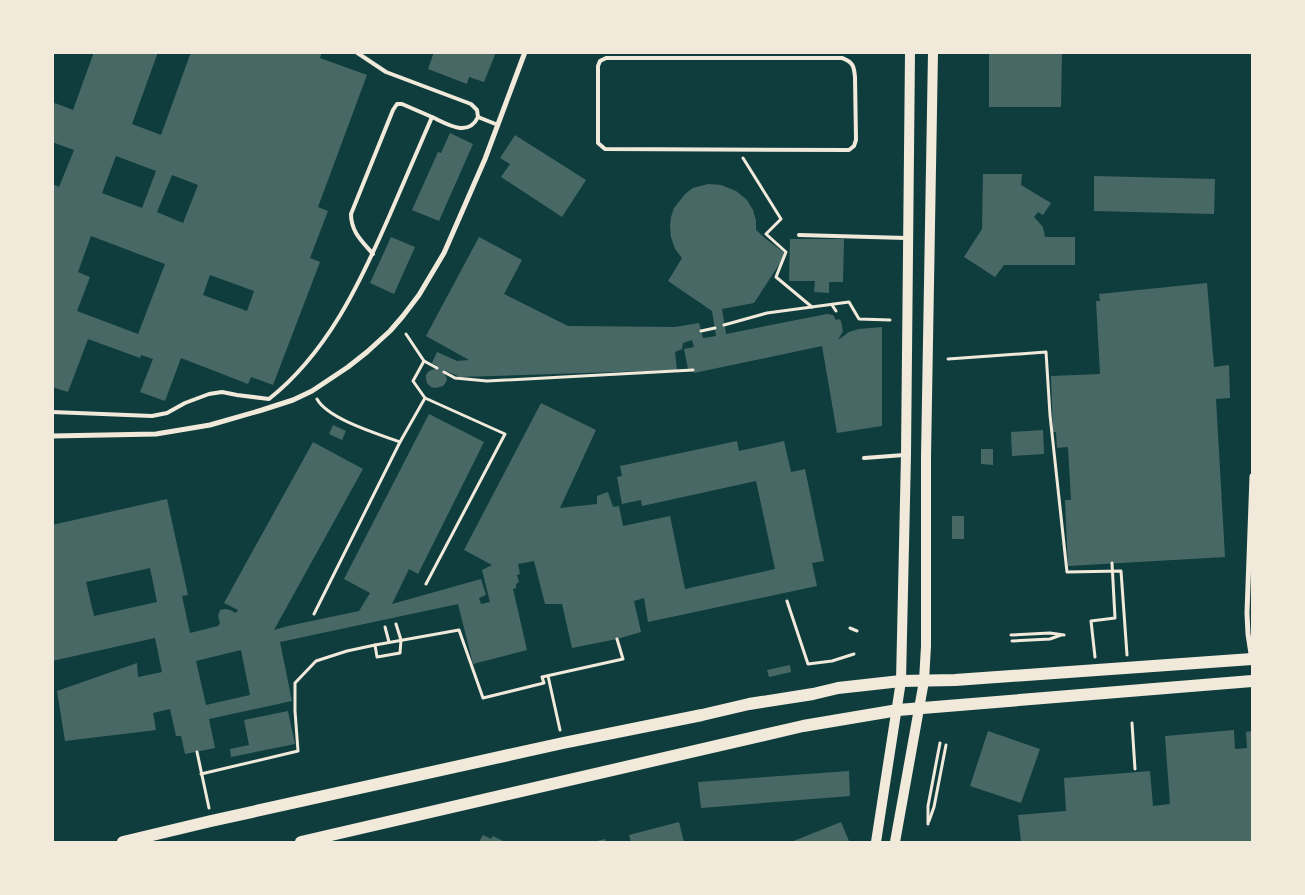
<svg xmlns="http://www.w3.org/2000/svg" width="1305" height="895" viewBox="0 0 1305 895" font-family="Commissioner,sans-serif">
<rect width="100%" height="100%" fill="#0f3d3e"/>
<g fill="#486865" fill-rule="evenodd">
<path d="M94,52h64l-26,72 29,11 30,-83h131l-2,6 47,17 -49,132 10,4 -18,47 10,4 -47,123 -22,-8 -3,7 -67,-26 -16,43 -25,-9 13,-33 -12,-4 -1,3 -52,-19 -20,53 -16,-5v-203l7,3 15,-37 -22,-8v-33l3,-6 18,7zM116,156l40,15 -14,37 -40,-15zM172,175l26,10 -15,38 -26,-11zM91,236l74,28 -27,70 -61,-23 13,-34 -12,-5zM210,275l44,16 -7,20 -44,-16z"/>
<polygon points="434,52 496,52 484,82 469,77 467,84 428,69"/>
<polygon points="989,52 1062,52 1061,107 989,107"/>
<polygon points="450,133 473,144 439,221 412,210 438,152 441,153"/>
<polygon points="515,135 586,180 562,217 501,177 510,164 500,158"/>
<polygon points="983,174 1022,174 1021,185 1051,203 1043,215 1038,212 1034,217 1043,227 1045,237 1075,237 1075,265 1004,265 995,277 964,257 982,229"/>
<polygon points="1094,176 1215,179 1214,214 1094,211"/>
<polygon points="708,184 721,185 736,191 747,200 753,210 756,221 756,230 766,239 786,254 754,303 722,309 726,334 827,314 833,315 836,320 839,319 841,321 843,331 838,340 849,332 859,329 882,327 882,426 837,433 822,346 694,373 693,369 688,369 684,349 694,347 692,340 683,343 682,349 675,352 677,370 460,377 444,370 444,372 447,379 446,382 443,386 435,388 431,387 427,383 426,378 426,375 429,371 437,368 437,366 432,363 437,352 457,361 469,360 426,336 479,237 522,260 504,294 568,326 675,327 699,323 703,338 716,336 712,311 668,281 682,258 675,249 671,237 670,226 671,217 674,208 685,194 693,188"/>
<polygon points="391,237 415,247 394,294 370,283"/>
<polygon points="790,239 844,239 843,282 829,282 829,293 814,292 815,281 789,281"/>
<polygon points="1207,283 1214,367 1229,365 1230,398 1216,399 1225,557 1068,566 1065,500 1071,500 1068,447 1057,448 1056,432 1053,432 1051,376 1100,374 1096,301 1100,301 1099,294"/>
<path d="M541,403l55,27 -36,78 37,-4v-8l11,-4 5,15 6,-1 4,20 47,-10 15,73 90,-20 -19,-88 -114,25 -1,-6 -19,4 -5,-27 5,-1 -2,-10 117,-25 2,10 45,-10 7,31 14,-3 19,92 -12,2 5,23 -169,36 -4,-24 -10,3 7,31 -24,7 -45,9 -10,-44h-17l-11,-43 -16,3 2,10 -3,1 2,7 -3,2v4l-3,1 14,61 -54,14 -15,-60 -178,38 12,59 -83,18 6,29 -30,6 -4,-18h-5l-6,-27 -17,4 3,17 -91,11 -8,-50 80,-28 1,14 24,-5 -7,-34 -103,23v-136l115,-26 21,96 -6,1 8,37 28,-7 2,-3 -2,-7 2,-6 5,-1 5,1 6,3 2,-3 -14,-7 89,-161 50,27 -89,161 14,-4 71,-15 11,-18 -26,-14 85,-165 55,28 -66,132 -9,-5 -17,35 89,-25 5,16 -7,3 2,6 9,-2 -8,-32 10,-5 -28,-15zM150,568l7,34 -63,14 -8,-34zM241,650l9,45 -44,10 -10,-44z"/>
<polygon points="333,425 346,431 342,440 329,434"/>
<polygon points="1043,430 1044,454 1012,456 1011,432"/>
<polygon points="981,449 993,449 993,465 981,464"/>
<rect x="952" y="516" width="12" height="23"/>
<polygon points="790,665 791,672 769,677 767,670"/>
<polygon points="288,711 295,744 231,757 230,749 249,745 244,720"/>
<polygon points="1234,730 1235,749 1247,748 1246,732 1252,731 1252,842 1021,842 1018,815 1066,811 1064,778 1150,771 1153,806 1170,804 1165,736"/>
<polygon points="988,731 1040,749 1021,803 970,786"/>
<polygon points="849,771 850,796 701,808 698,782"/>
<polygon points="679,822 684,842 631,842 629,835"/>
<polygon points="841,822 849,841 846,842 791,842"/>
<polygon points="483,835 491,839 493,836 505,842 479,842"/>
<polygon points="605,839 606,842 593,842"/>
</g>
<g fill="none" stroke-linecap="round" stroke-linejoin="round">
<g stroke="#f1e9da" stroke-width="3">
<polyline points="743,158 781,219 766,234 786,252 776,277 812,307"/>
<polyline points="832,305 836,311"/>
<polyline points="724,325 767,313 849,302 859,319 890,320"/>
<polyline points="701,331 715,328"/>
<polyline points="406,334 424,361 437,368"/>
<polyline points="948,359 1046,352 1050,415 1067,572 1121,571 1127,655"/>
<polyline points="444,372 455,378 487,381 693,370"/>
<polyline points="425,398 505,434 426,584"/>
<polyline points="400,442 425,398 413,381 424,361"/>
<polyline points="787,601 808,664 832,661 854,654"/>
<path d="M314,614l86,-172c-22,-8 -72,-23 -83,-43"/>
<polyline points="385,627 389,642"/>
<polyline points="850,628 857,631"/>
<polyline points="1011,635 1050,633 1064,635"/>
<polyline points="1012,641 1050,639 1061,635"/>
<polyline points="375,645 459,630 483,698 544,683 542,677 623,659 617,639"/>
<polyline points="1095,657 1091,621 1115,618 1112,563"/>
<polyline points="548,676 560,730"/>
<polyline points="1132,723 1135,769"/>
<polyline points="197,752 209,808"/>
<polyline points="201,774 298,751 295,711 295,683 316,661 347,651 375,645 377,657 400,653 401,640 396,624"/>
<polyline points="929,821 934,807 946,745"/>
<polyline points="928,824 928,806 940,743"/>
</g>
<g stroke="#f1e9da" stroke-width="4">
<polyline points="356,52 386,72 471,104 477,110 478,117"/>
<path d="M606,58h236c11,4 12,8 13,19l1,63 -2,6 -5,4 -244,-1 -7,-6v-77l2,-5z"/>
<path d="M432,117c15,7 36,21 46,0l20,8"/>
<polyline points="799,235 906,238"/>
<path d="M52,412l100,4 15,-3 18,-10 24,-9 13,-2 15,3 32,4c58,-46 90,-114 119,-180 15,-34 29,-68 44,-102l-30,-13h-5l-4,6 -42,104c0,18 11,27 22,40"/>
<polyline points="864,458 904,455"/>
</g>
<g stroke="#f1e9da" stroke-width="5">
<polyline points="52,436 156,434 210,425 262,410 293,400 312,391 348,367 367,352 390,331 403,316 419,295 444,253 485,159 525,52"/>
<polyline points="1252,660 1248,634 1247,613 1252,476"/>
</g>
<g stroke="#f1e9da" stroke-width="10">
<polyline points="876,842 901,681 906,455 910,52"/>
<polyline points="895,842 924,681 926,646 926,457 933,52"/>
</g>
<g stroke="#f1e9da" stroke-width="12">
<polyline points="123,842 211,821 563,743 702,715 749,704 813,694 838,688 901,681 955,680 1252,659"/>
<polyline points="301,842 803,726 898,710 1252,681"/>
</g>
</g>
<rect width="1305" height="895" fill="none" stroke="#f1e9da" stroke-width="108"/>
</svg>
